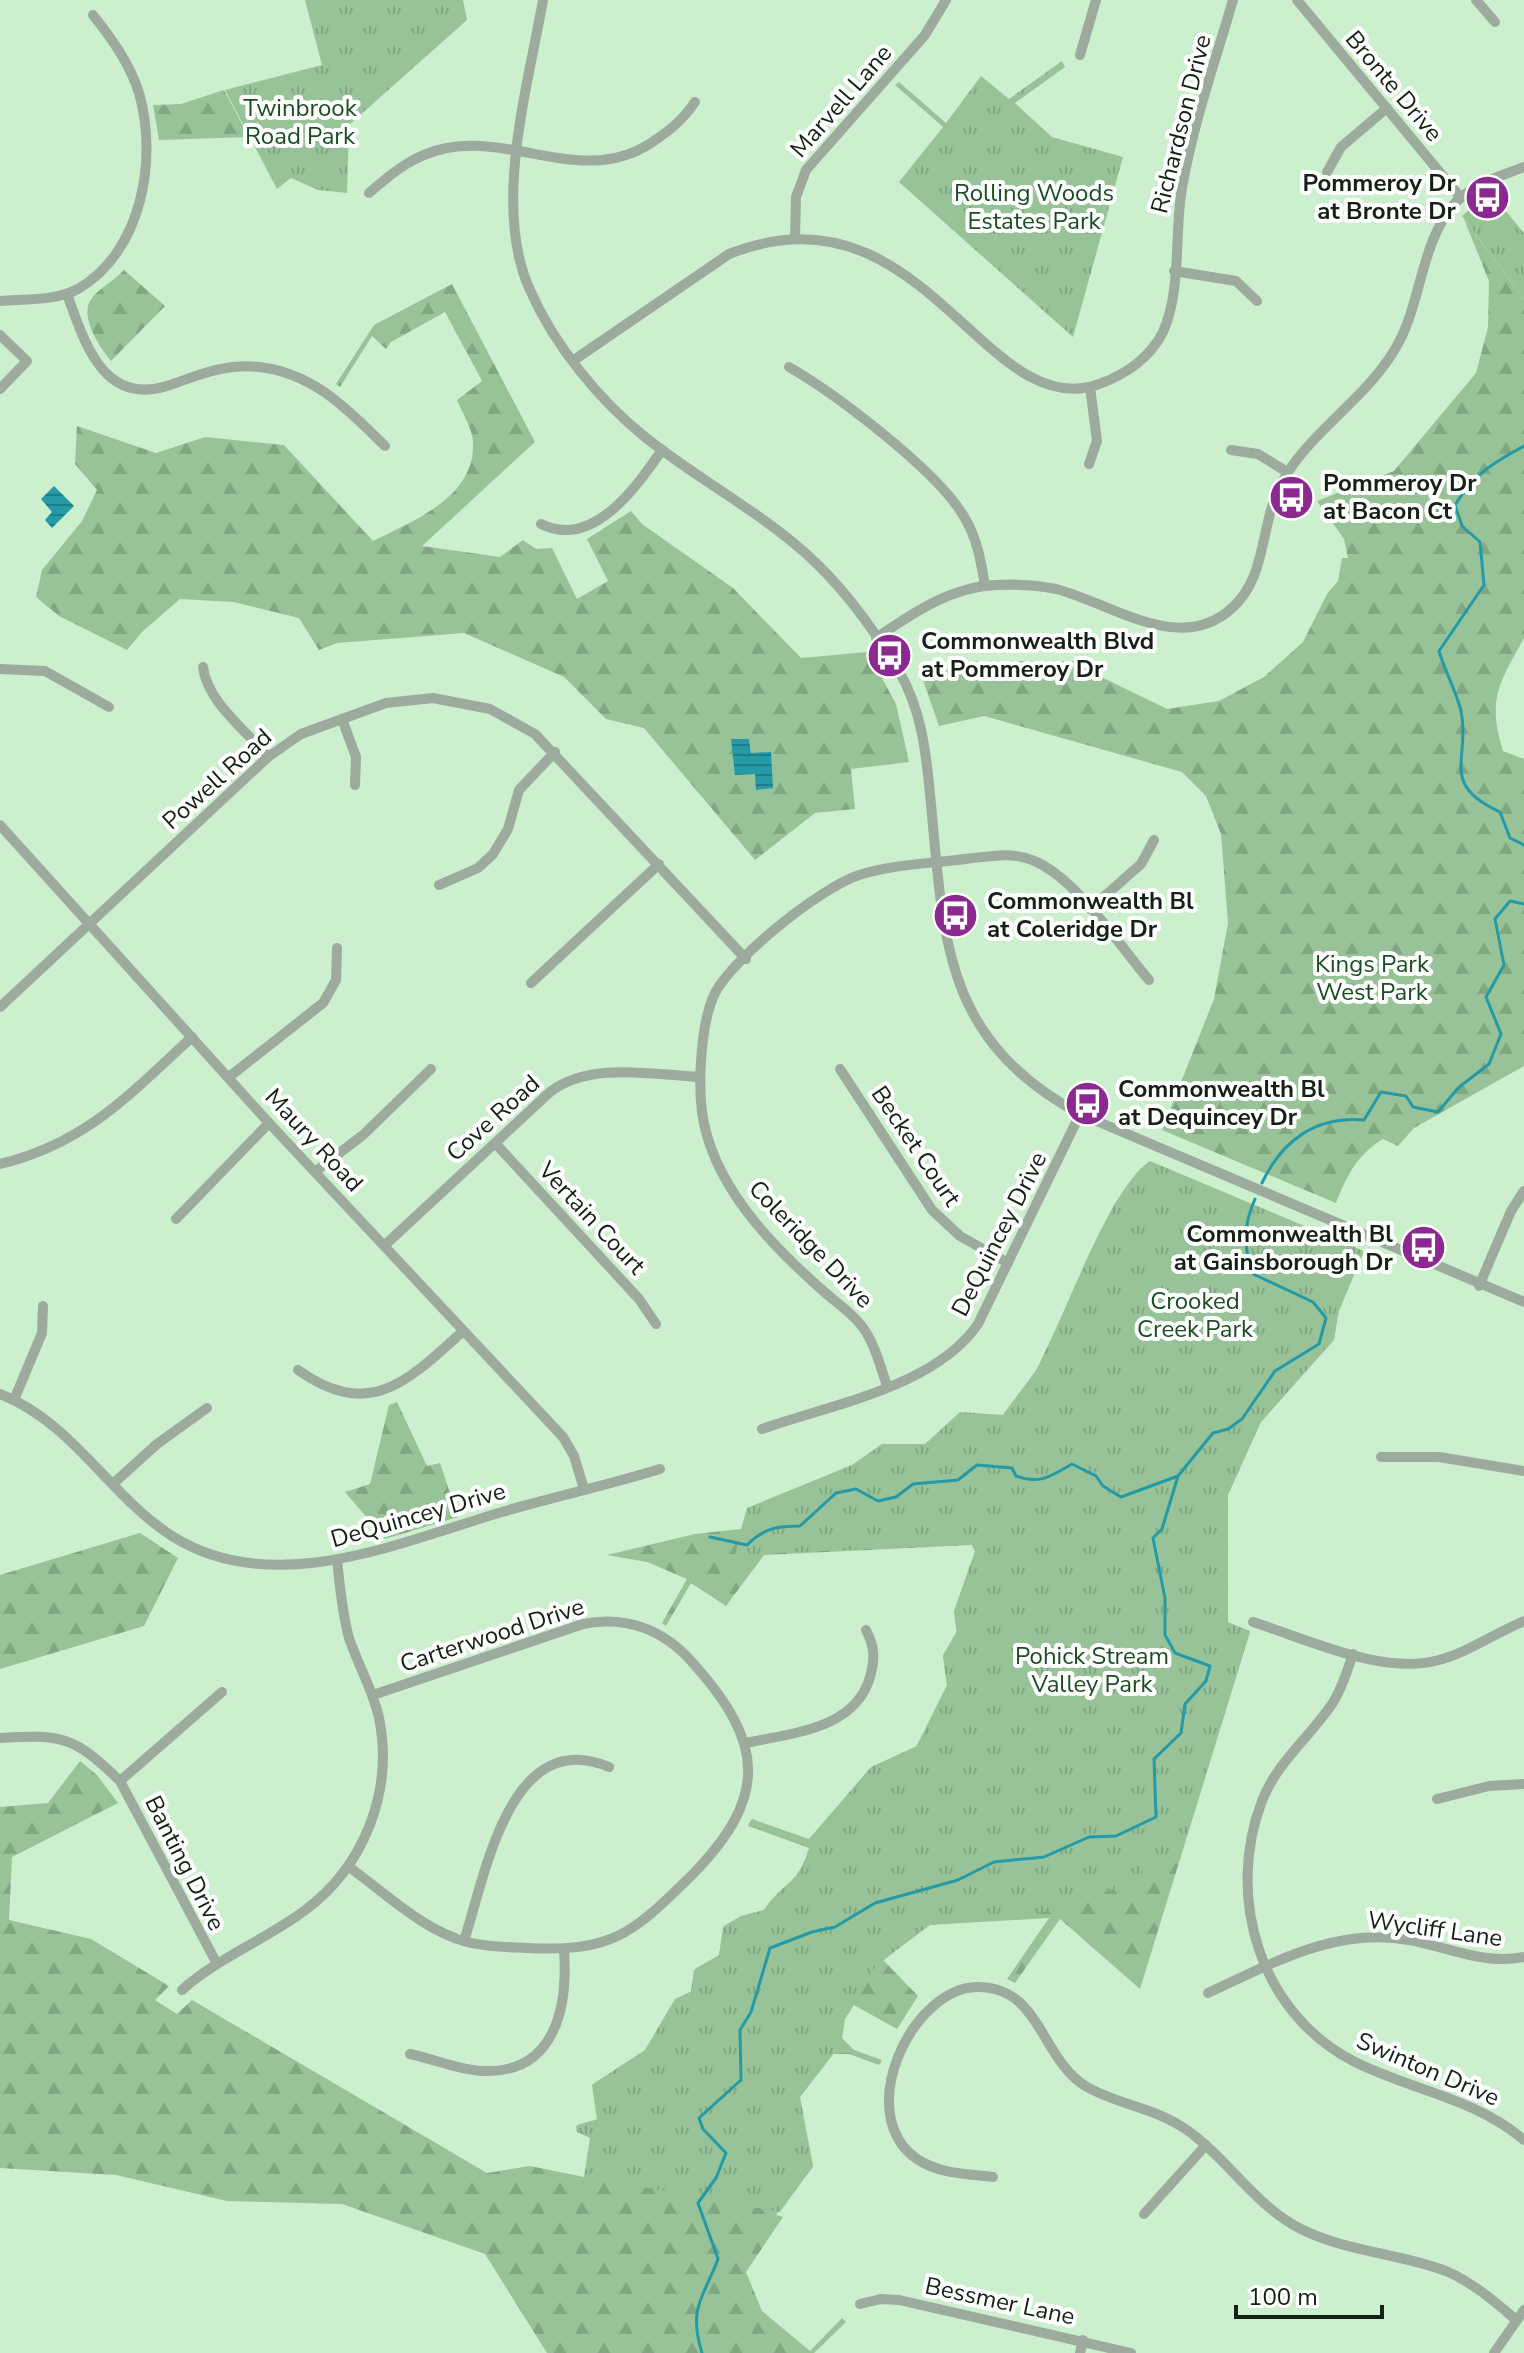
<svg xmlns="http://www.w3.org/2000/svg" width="1524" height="2353" viewBox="0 0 1524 2353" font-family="'Nunito Sans',sans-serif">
<defs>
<pattern id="forest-firs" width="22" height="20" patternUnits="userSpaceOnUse" patternTransform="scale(2)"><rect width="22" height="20" fill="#98c399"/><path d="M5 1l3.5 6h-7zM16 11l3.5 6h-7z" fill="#82a783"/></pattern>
<pattern id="park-tufts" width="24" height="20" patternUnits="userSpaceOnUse" patternTransform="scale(2)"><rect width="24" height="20" fill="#98c399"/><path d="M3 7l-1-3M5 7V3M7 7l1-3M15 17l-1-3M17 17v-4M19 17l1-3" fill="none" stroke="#82a783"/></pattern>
<pattern id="water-rules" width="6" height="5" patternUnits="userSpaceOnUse" patternTransform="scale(2)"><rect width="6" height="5" fill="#249aa6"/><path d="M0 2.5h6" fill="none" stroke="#1e7d86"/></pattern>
</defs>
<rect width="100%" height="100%" fill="#ccefcd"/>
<g fill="url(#forest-firs)" fill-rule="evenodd">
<polygon points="224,90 249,137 159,140 153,105 181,104"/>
<path d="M1464,219l60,80v339c-25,46 -37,61 -21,113l21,8v307l-110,62 -16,18 -15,-7c-26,16 -36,36 -47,64l-174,-73 52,-131 14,-76 -7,-89 -15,-38 -24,-24 -198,-56 -45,10 -16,-46 38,-19h119l7,9 80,39 52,-8 45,-24 39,-35 24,-48 11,-13 4,-23h6l-4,-19 -27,-38 77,-30 82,-98 12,-46 1,-46z"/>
<path d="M124,270l41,36 -54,55c-10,-12 -31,-43 -21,-60 6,-11 24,-20 34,-31z"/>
<path d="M452,284l83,158 -113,104 78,11 23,-17 13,9 16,-1 25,51 31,-18 -21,-42 44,-28 11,13 91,64 68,70 67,-6 28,52 13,58 -58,7 4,40 -40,4 -60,47 -111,-132 -38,-9 -42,-42 -100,-44 -127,10 -18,7 -20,-32 -66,-16 -53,-3 -38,33 -15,18 -68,-34 -23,-19 6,-27 40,-49 15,-31 -22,-26 2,-38 79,27 49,-16 79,8 89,96c42,-21 103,-44 100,-100 -1,-13 -11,-29 -16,-41l25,-19 -37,-69 -54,30 -5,7 -14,-13 -32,51 -4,-3 38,-59zM732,739h17l2,14 22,35 -18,-14z"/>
<path d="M1150,1162l188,150 -4,28 -74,83 -33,73 1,127 22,9 -110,357 -80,-70 -45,64 -8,-4 42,-61 -119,7 -47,35 35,36 -21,33 -43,-24 -10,15 -2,19 12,12 27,10 -2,4 -30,-11h-16l-34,44 14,69 -37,48 7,2 -37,55 16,39 48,40 32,-33 4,4 -32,31h-267l-62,-99 -143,-50 -115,-3 -111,-26 -116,-7v-361l48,-4 32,-42 17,14 21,28 -106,54 -3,63 82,19 78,47 -14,14 22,14 15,-14 295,173 43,-7 54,11 6,-39 -13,-6 -1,-6 21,-6 -5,-35 52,-33 31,-52 16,-8 3,-22 25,-14 4,-29c13,-8 30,-10 42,-18 23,-15 36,-35 44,-61l-61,-22 3,-6 57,20 108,-93 31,-61 -4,-30 14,-23 -3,-21 21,-60 -3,-7 -208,10 -38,51 -35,-23 -25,43 -4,-3 25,-44 -40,-17 -40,-7 88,-21 46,-5 6,-20 105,-43 73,-21 77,-29 35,-47 78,-166z"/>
<polygon points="397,1402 427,1466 440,1463 458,1517 385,1539 345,1492 370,1484 389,1405"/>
<polygon points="140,1533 178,1558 144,1626 0,1669 0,1575"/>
</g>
<g fill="url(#park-tufts)">
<polygon points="305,0 463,0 467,20 349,125 347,193 318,190 291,178 277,189 225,90 322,65"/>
<polygon points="1062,61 1065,67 1015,103 1052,137 1123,157 1073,337 899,182 943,127 895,85 899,82 946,123 981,76 1009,99"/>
<polygon points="1490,192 1524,233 1524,299 1462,216"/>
<path d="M1150,1161l214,90 -25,60 -5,28 -73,83 -33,73v127l22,9 -71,231 -24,-3 -14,6 2,7 -12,11 -99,33 -102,8 -55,43 -30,52 -3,19 12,12 28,10 -2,4 -31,-11h-15l-34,44 13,69 -33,46 -194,-35 5,-40 -13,-6 -1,-6 21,-6 -5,-35 52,-34 30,-51 17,-8 3,-22 24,-14 5,-29 17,-10 23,-6c20,-30 34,-24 46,-63l-61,-22 3,-6 57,20 62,-72 46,-21 30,-61 -4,-30 14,-24 -3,-20 21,-60 -1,-7 -239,11 12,-47 105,-43 30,-21h43l35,-32 43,3c12,-16 27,-32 36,-50 26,-49 70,-177 111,-204z"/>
</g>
<g fill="url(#water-rules)">
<polygon points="54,486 74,506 52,528 45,520 52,512 41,499"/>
<polygon points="731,739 749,739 751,753 771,752 773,788 756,790 755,774 735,775"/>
</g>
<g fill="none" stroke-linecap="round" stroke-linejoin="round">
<g stroke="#249aa6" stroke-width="3">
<path d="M1524,446c-30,16 -51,29 -69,59l7,21 18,16 4,43 -45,66c5,18 19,45 22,60 10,49 -23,72 39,101l10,26 14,7"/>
<path d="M1262,1183c20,-43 54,-67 102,-63l17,-28 25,4 7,11 25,5 20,-24 31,-24 12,-30 -15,-37 18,-32 -9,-46 15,-18 14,3"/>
<path d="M710,1537l37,8c17,-17 30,-19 53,-19l36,-33 20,-4 22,12 18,-4 17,-13 45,-4 19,-15 35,3 4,8c24,9 35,0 56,-12l24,12 7,10 18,11 57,-21 35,-43 15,-4 14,-10 33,-48 44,-27 7,-26 -13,-16 -60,-28c-10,-28 -10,-48 2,-75"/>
<path d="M702,2353c-14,-46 1,-54 16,-94l-20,-56 18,-25 10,-25 -23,-24 -4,-11 42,-38 -1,-50 11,-18 19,-64 42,-16 23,-5 40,-24 83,-23 36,-18 50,-5 45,-20 27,-1 40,-19 -2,-58 27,-26 4,-29 21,-23 4,-15 -35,-13 -10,-18v-37l-12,-60 9,-9 16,-53"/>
</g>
<g stroke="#9cab9d" stroke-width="10">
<path d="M543,0c-15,87 -51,207 -13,290 24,55 69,110 115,147 51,41 109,71 158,114 38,33 70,77 96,120 22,38 27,80 31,123 14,141 10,244 150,320l444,188"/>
<polyline points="1297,0 1461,198"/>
<polyline points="1476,0 1495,22"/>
<polyline points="1080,55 1096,0"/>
<polyline points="1327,172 1341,147 1387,108"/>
<path d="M369,193c24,-21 46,-39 78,-45 70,-13 138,38 204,-5 18,-12 31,-22 44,-41"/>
<polyline points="795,239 796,197 806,170 925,35 946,0"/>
<polyline points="1174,271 1236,281 1257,301"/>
<path d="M67,294c17,47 36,114 103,91 29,-10 57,-22 89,-18 55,6 89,43 126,79"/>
<path d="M0,301c25,-2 56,0 78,-12 64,-37 80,-130 61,-196 -9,-29 -27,-54 -46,-78"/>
<polyline points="0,335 27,361 0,389"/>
<path d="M574,360l155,-106c194,-77 255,172 370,130 26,-9 51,-26 64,-52 19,-43 11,-98 19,-144 11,-64 33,-126 51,-188"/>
<path d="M789,367c47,27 147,103 174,148 14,22 18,46 22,71"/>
<polyline points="1231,450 1258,454 1287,472"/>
<polyline points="1089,464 1097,441 1090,387"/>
<path d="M541,524c52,26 96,-38 121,-74"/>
<path d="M876,638c37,-25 74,-51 120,-53 20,-1 41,0 60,4 55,14 124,67 176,19 35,-31 28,-82 48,-122 28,-55 89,-87 119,-144 23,-44 22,-100 56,-139 18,-19 45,-27 69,-36"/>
<path d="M203,667c4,35 44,64 65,90"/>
<polyline points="0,669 45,671 109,707"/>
<polyline points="342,719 356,757 355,785"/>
<polyline points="0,825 269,1123 563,1437 574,1456 584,1489"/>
<polyline points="439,885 478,868 493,854 508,829 519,790 555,752"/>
<polyline points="1090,909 1141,864 1154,840"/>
<polyline points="531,983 659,864"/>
<polyline points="0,1007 268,757 301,734 386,703 433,698 490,709 535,734 746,959"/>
<polyline points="840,1069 932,1210 960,1236 1008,1263"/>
<polyline points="229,1077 323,1003 336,980 337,948"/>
<polyline points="495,1143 639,1299 656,1324"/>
<path d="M0,1164c85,-20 130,-70 192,-127"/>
<polyline points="316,1171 363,1135 431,1069"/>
<polyline points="176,1219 269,1123"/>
<path d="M385,1245l165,-153c40,-31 103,-17 150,-15"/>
<polyline points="1479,1286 1511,1211 1524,1191"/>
<path d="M298,1370c72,51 110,11 165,-39"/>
<path d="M887,1386c-7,-20 -12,-43 -26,-61 -11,-14 -27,-24 -40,-36 -52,-46 -109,-105 -119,-177 -4,-31 -1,-91 13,-119 19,-36 105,-105 144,-118 28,-9 59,-11 89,-14 26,-2 60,-11 84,-1 44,17 86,84 117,120"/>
<path d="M0,1394c74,29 108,101 172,142 101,64 228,6 330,-24 52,-15 106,-27 158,-43"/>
<polyline points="14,1400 42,1333 43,1306"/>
<path d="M762,1429c70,-25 173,-42 216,-105l102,-210"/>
<polyline points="1381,1457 1439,1457 1524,1471"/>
<polyline points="114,1483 157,1444 207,1408"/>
<path d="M1253,1622c54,17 131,54 186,38 30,-8 56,-27 85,-39"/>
<path d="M1353,1654c-6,17 -11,35 -21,50 -23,34 -55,58 -70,97 -37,96 -2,213 93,261 56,28 120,36 169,78"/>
<path d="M0,1738c63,-4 75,-1 120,43"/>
<path d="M746,1743c44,-10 109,-13 124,-66 5,-18 5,-30 -4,-47"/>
<polyline points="1437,1799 1489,1786 1524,1784"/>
<path d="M349,1867c35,25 75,64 118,75 19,5 40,5 60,6 86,4 105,-14 164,-72 78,-79 74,-133 1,-214 -28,-32 -66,-47 -109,-38l-210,71"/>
<path d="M464,1941c21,-64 45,-216 145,-174"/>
<polyline points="216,1962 120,1781 222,1692"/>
<path d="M182,1990c37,-33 83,-50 122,-79 60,-44 90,-120 75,-193 -6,-28 -21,-53 -30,-80 -7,-25 -9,-52 -12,-78"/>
<path d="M1208,1993c65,-30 127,-66 201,-53 40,7 73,25 115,17"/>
<path d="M410,2054c24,5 49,16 73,17 73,3 85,-65 81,-121"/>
<path d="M993,2177c-25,-3 -54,-3 -76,-18 -65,-45 -5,-171 60,-172 64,-1 63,72 110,100 32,18 69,21 100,43 42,30 67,75 114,99 46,23 97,24 145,42 26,11 48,30 69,48"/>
<polyline points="1144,2214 1206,2145"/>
<polyline points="860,2304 881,2299 899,2300 1131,2353"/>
<polyline points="1080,2353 1083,2340"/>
<polyline points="1494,2353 1524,2310"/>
</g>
</g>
<defs>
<symbol id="bus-disc" viewBox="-11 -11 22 22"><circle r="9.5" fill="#8b2991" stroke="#fff"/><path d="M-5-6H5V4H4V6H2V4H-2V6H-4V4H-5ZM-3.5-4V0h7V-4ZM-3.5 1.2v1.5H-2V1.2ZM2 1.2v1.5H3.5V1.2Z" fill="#fff"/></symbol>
</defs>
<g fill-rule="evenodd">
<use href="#bus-disc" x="1462" y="172" width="51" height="51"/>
<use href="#bus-disc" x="1266" y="472" width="51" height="51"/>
<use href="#bus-disc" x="864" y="630" width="51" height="51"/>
<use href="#bus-disc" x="930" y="890" width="51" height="51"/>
<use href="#bus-disc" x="1062" y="1078" width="51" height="51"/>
<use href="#bus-disc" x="1398" y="1222" width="51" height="51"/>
</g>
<g text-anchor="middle" stroke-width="8" stroke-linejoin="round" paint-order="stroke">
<g font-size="24" fill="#142115" stroke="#fff">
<text transform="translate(1394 86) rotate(50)" y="8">Bronte Drive</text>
<text transform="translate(841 101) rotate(-49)" y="8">Marvell Lane</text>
<text transform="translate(1181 124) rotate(-76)" y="8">Richardson Drive</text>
<text transform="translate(217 779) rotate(-42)" y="8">Powell Road</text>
<text transform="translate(493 1118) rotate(-42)" y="8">Cove Road</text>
<text transform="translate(314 1140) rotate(47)" y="8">Maury Road</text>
<text transform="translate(916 1146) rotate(56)" y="8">Becket Court</text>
<text transform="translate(592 1218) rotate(47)" y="8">Vertain Court</text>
<text transform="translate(999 1234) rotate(-63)" y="8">DeQuincey Drive</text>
<text transform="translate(811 1244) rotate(46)" y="8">Coleridge Drive</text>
<text transform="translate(418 1515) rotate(-16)" y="8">DeQuincey Drive</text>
<text transform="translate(492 1635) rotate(-18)" y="8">Carterwood Drive</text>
<text transform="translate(185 1863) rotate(63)" y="8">Banting Drive</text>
<text transform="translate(1435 1929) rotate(8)" y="8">Wycliff Lane</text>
<text transform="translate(1428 2069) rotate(23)" y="8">Swinton Drive</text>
<text transform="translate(1000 2301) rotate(12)" y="8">Bessmer Lane</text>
</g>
<g font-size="24" fill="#1a4e21" stroke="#fff">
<text x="300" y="116">Twinbrook<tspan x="300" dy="28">Road Park</tspan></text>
<text x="1034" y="201">Rolling Woods<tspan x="1034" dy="28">Estates Park</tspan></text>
<text x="1372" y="972">Kings Park<tspan x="1372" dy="28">West Park</tspan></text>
<text x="1195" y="1309">Crooked<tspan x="1195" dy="28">Creek Park</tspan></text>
<text x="1092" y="1664">Pohick Stream<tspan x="1092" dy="28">Valley Park</tspan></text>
</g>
<g font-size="24" font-weight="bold" fill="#142115" stroke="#fff" text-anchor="start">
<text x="1456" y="191" text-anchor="end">Pommeroy Dr<tspan x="1456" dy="28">at Bronte Dr</tspan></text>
<text x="1323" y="491">Pommeroy Dr<tspan x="1323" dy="28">at Bacon Ct</tspan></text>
<text x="921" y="649">Commonwealth Blvd<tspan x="921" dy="28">at Pommeroy Dr</tspan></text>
<text x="987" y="909">Commonwealth Bl<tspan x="987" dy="28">at Coleridge Dr</tspan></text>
<text x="1118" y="1097">Commonwealth Bl<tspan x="1118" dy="28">at Dequincey Dr</tspan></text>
<text x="1393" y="1242" text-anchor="end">Commonwealth Bl<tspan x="1393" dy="28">at Gainsborough Dr</tspan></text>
</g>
</g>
<path d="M1236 2305v12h146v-12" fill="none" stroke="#142115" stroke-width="4"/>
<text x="1248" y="2305" font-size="24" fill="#142115" stroke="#ffffff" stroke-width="6" paint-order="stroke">100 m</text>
</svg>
